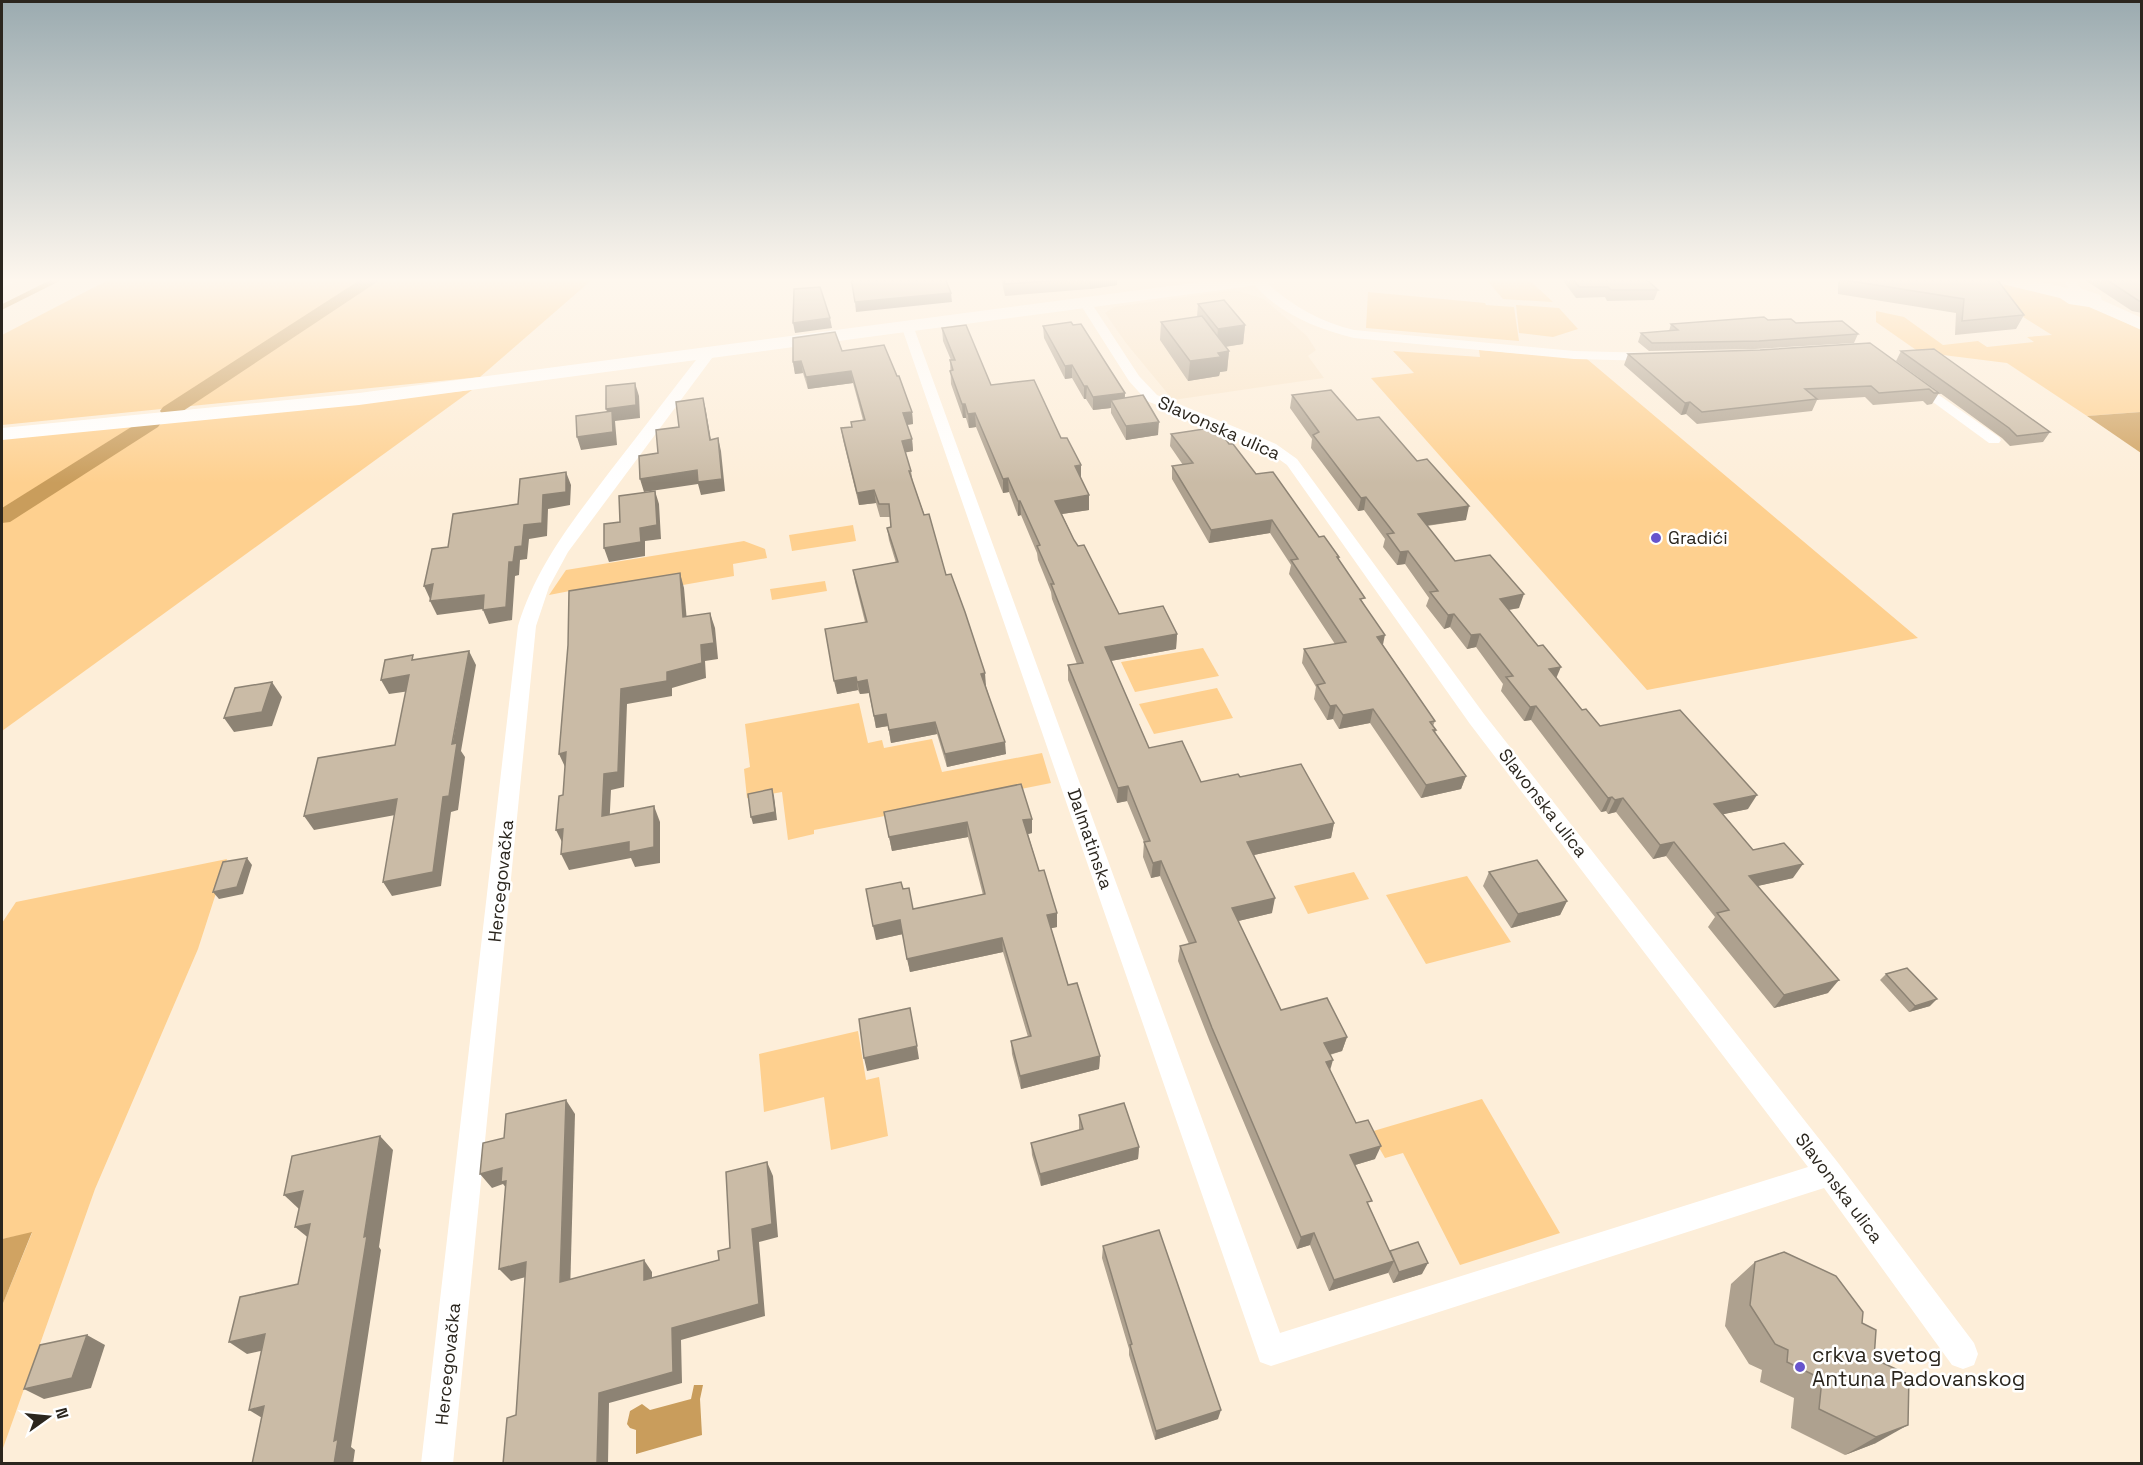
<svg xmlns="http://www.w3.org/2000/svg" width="2143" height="1465" viewBox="0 0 2143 1465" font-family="'Space Grotesk',sans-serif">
<rect width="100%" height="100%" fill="#fdeed9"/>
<polygon fill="#f9e5c9" points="1235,290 1264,299 1307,336 1316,350 1308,356 1324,378 1173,400 1126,343 1105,313 1114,307"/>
<g fill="#fed08f">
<polygon points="112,278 594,278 480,377 2,425 2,335"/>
<polygon points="1485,278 1527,278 1553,302 1503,299"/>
<polygon points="2005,283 2088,305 2141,330 2141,412 2087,416 2007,363 1919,352 1876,322 1876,311 1904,317 1943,345 1978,341 1987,347 2034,342 2027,337 2052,335 1998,301"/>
<polygon points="1368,292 1485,303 1486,305 1514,307 1519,341 1366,328"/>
<polygon points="1516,305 1559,308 1578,329 1553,337 1519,333"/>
<polygon points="1479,350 1587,359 1918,638 1647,690 1371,378 1414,373 1393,351 1480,357"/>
<polygon points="472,390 2,731 2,439"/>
<polygon points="853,525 856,541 792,551 789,535"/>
<polygon points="744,541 765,549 767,558 733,564 734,576 575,604 575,590 549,595 566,570"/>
<polygon points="825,581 827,591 772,600 770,589"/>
<polygon points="1203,648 1219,676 1135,692 1121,662"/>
<polygon points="1217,688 1233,718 1154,734 1139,704"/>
<polygon points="859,703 868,743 882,740 884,748 932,739 942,772 1042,753 1051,783 814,830 814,834 788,840 782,792 747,798 744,769 750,767 745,724"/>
<polygon points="227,859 198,949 95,1189 2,1451 2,1306 32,1233 2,1239 2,923 16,902"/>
<polygon points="1354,872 1369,899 1308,914 1294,886"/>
<polygon points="1467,876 1511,942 1426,964 1386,895"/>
<polygon points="858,1031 866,1080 879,1077 888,1136 831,1150 824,1097 764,1112 759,1054"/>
<polygon points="1482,1099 1560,1233 1460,1265 1403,1153 1385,1158 1370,1132"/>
</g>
<g fill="#d0a362">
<polygon points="2141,412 2141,453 2087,416"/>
<polygon points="32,1232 2,1306 2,1239"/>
</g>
<polygon fill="#c99d5c" points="694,1385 703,1385 700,1399 702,1435 636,1454 636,1430 630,1428 627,1424 630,1411 642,1404 650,1410 691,1399"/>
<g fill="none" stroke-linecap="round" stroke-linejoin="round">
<polyline stroke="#c99d5c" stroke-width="5" points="2,307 60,278"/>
<g fill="#c99d5c" fill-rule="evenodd">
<polygon points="363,278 383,278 177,415 163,415 160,411 163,407"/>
<polygon points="151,417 158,419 161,423 158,427 10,522 2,523 2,508 144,419"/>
</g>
<g fill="#fff" fill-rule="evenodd">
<polygon points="5,278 21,278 2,288 2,280"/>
<path d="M1253,278h8c28,26 56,43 93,52l220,21 78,2 7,4 -7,4 -78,-2 -220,-21c-39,-10 -77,-25 -103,-57z"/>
<polygon points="2062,278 2074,278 2084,293 2082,296 2074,296"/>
<polygon points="1086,300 1090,301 1139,376 1157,395 1276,444 1297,459 1484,714 1839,1164 1974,1343 1978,1354 1974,1365 1963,1369 1952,1365 1824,1188 1271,1366 1260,1362 902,328 904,325 912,325 914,328 1280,1333 1808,1167 1470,724 1287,465 1266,450 1147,401 1129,381 1080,304"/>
<path d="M708,350l7,4 -147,198 -19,35 -13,39 -83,838h-32l97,-838c18,-60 56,-107 93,-156 31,-40 61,-79 92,-119z"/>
<polygon points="1916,379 1999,437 2001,440 1999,443 1989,443 1911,386 1909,383 1911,380"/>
</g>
<g fill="#fff" fill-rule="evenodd">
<polygon points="1231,278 1281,278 1273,283 359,405 2,440 2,428 359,393"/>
<polygon points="1992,278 2024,278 2067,288 2083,289 2100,295 2102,300 2142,318 2142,330 2089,307 2069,304 2060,298 1994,282"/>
</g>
</g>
<g fill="#aea18f">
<polygon points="1001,278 1117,278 1117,285 1090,289 1005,296"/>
<polygon points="1561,278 1645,278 1658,290 1654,300 1607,301 1605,297 1576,298"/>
<polygon points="1828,278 1996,278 2024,315 2016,329 1955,335 1956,313 1838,294 1838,280"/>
<polygon points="2082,278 2142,278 2142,313 2132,311"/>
<polygon points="1198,304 1245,325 1243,344 1225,347 1229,351 1227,371 1220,372 1219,376 1188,381 1160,340 1161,322 1197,317"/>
<polygon points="1768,320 1796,323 1858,334 1854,343 1755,349 1649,351 1638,342 1641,333 1669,331 1671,324"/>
<polygon points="1043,326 1125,393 1125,398 1158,435 1126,440 1111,413 1111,408 1093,410 1086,399 1084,399 1072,378 1065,379 1044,338"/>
<polygon points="942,328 991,385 1061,438 1081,478 1089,510 1062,514 1074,540 1119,614 1177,634 1176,649 1111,661 1149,748 1201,782 1240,777 1334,823 1331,838 1254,855 1272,913 1238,921 1281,1010 1347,1037 1342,1051 1330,1055 1330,1070 1356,1123 1375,1159 1355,1165 1369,1207 1390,1252 1422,1274 1393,1283 1388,1272 1329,1291 1310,1245 1297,1249 1210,1042 1178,961 1180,946 1189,944 1160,876 1151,878 1143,857 1144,842 1127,801 1117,803 1068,680 1068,665 1077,664 1052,599 1051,592 1038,560 1037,553 1021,515 1018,516 1009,492 1003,493 976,427 969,428 966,418 963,418 951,384 950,360 951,360 943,341"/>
<polygon points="1870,343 1939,393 1932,404 1927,405 1923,401 1873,405 1865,397 1817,400 1812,411 1697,424 1686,414 1681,415 1624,365 1628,354 1760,350"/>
<polygon points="842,351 912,412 913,424 907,425 912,439 913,451 905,452 911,471 913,483 986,686 1006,754 947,767 937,734 891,743 888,726 876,728 869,693 860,694 858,690 837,694 865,622 855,582 853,570 896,563 889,540 887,528 891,527 890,517 880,517 876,503 859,505 843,440 841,428 851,427 851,422 863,420 853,383 808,389 803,373 795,374 793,362"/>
<polygon points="1901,351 2050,432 2043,442 2010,446 2002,438 1896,361"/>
<polygon points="1292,395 1357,420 1466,520 1427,526 1455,561 1519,608 1509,610 1556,678 1582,710 1600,726 1748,809 1723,814 1753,850 1793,878 1757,886 1828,993 1774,1008 1708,927 1715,917 1666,856 1653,859 1616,812 1608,814 1606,811 1601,812 1531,720 1524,721 1501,691 1503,684 1476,647 1467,649 1450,627 1444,629 1426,606 1429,598 1405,564 1397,565 1383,547 1385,539 1364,510 1358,511 1311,448 1312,439 1290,408"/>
<polygon points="1171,434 1229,444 1256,474 1339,557 1339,560 1364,604 1383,645 1435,721 1433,726 1436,730 1435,733 1466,776 1461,789 1421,798 1370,723 1339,729 1333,719 1327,720 1314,699 1316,687 1302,663 1304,649 1335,644 1289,574 1291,565 1270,533 1209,543 1172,479 1172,466 1183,465 1170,446"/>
<polygon points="884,812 1032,819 1032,833 1028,834 1039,871 1057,913 1057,927 1051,928 1068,985 1100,1056 1099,1069 1021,1089 1012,1054 1011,1041 1028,1037 1003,952 910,972 903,934 876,940 903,889 913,909 983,895 968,837 892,851"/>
<polygon points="1489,872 1567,901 1560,915 1511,928 1483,886"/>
<polygon points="1886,974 1930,1006 1909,1012 1880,980"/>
<polygon points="1079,1115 1139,1147 1138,1159 1041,1186 1032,1155 1031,1143 1079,1130"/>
<polygon points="1103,1246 1218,1419 1155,1440 1129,1355 1129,1349 1102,1258"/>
<polygon points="1755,1262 1862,1323 1874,1359 1876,1443 1845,1455 1791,1428 1794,1398 1760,1382 1762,1370 1749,1364 1725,1326 1731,1284"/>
</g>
<g fill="#8d8374">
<polygon points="1090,278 1117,278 1117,285 1090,289"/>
<polygon points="951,293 952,302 856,312 855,302"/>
<polygon points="830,318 832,328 795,333 793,323"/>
<polygon points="1245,325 1243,344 1216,348 1218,329"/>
<polygon points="1229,351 1227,371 1220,372 1219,376 1188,381 1190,361 1218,353"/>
<polygon points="801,361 803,373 795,374 793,362"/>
<polygon points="1072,365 1072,378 1065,379 1065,366"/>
<polygon points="851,371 853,383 808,389 806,377"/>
<polygon points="635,383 639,396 640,418 615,421 617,445 581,450 577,437 611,422 606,409"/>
<polygon points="1084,386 1087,386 1086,399 1084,399"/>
<polygon points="1125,393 1124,406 1111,400 1111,408 1093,410 1093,397"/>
<polygon points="703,398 706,411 713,452 710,440"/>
<polygon points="1690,402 1686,414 1681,415 1685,403"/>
<polygon points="962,404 965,404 966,418 963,418"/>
<polygon points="912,412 913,424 905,425 903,413"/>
<polygon points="975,413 976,427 969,428 968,414"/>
<polygon points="1159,422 1158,435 1126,440 1126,426"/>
<polygon points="718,438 721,451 725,491 701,495 698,484 644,492 640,479"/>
<polygon points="912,439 913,451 903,453 902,441"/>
<polygon points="1081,465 1081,479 1075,466"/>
<polygon points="566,472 571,485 570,505 548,509 547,536 529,539 527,559 520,560 519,575 515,576 512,620 489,624 483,610 515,547 524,525 543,495"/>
<polygon points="1008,478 1009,492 1003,493 1003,479"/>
<polygon points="874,490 876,503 859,505 857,493"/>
<polygon points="655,491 659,504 661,539 645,541 645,556 609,562 604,548 640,528"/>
<polygon points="1089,495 1089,510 1055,515 1055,501"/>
<polygon points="1366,497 1364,510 1358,511 1361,498"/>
<polygon points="1018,501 1020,501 1021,515 1018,516"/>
<polygon points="1469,506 1466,520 1415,527 1418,514"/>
<polygon points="1272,520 1270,533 1209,543 1211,530"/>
<polygon points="1408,551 1405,564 1397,565 1400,552"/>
<polygon points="680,573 684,588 688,633 683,617"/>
<polygon points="433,584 430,599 424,586"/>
<polygon points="1524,594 1519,608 1495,612 1500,599"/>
<polygon points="484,595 491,608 437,615 430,601"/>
<polygon points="710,613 715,628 718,659 705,661 706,678 672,688 672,696 627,704 624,787 611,790 609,831 602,816 604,774 621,689 667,672 701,645"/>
<polygon points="1454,614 1450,627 1444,629 1448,615"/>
<polygon points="1177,634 1176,649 1105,662 1105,647"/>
<polygon points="1480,634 1476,647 1467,649 1471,635"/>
<polygon points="1385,635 1382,649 1377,637"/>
<polygon points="469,651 476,665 461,751 465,757 458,810 451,812 441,886 392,896 383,882 443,797"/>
<polygon points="1561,667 1555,681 1549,669"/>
<polygon points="985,673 986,686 981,686 981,674"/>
<polygon points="409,675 417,690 389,694 381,680"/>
<polygon points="856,677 858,690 837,694 834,681"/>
<polygon points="867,680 869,693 860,694 857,682"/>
<polygon points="272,682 282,697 272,726 234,732 224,718"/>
<polygon points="1336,705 1333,719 1327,720 1330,706"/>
<polygon points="1536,706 1531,720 1524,721 1530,707"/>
<polygon points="1373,709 1370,723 1339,729 1343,715"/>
<polygon points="886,714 888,726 876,728 874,716"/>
<polygon points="935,722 937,734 891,743 889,730"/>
<polygon points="1005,742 1006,754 947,767 945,754"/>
<polygon points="566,752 566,769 559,754"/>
<polygon points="1466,776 1461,789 1421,798 1426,785"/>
<polygon points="1128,786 1127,801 1117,803 1118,788"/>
<polygon points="772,789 774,796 777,820 753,824 751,817"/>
<polygon points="1757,795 1748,809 1706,818 1714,804"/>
<polygon points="1612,797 1606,811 1601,812 1608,798"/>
<polygon points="1623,798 1616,812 1608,814 1615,800"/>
<polygon points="397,799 406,813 314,830 304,816"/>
<polygon points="654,806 660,822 660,863 635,867 631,858 569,870 561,854"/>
<polygon points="1032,819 1032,833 1024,835 1023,820"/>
<polygon points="967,822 968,837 892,851 889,837"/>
<polygon points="1334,823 1331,838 1245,857 1247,842"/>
<polygon points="563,829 564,846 556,830"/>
<polygon points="1674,842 1666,856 1653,859 1660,845"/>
<polygon points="247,858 252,865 243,894 219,899 213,892"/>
<polygon points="1161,861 1160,876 1151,878 1153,863"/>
<polygon points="1803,864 1793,878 1740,890 1749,876"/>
<polygon points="1275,898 1272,913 1230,923 1232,908"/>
<polygon points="1567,901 1560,915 1511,928 1518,914"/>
<polygon points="1057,913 1057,927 1048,929 1047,915"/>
<polygon points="900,920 903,934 876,940 873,926"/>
<polygon points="1002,938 1003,952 910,972 907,959"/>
<polygon points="1839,980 1828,993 1774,1008 1784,995"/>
<polygon points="1937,999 1930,1006 1909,1012 1915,1006"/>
<polygon points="1347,1037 1342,1051 1320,1057 1324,1043"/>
<polygon points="917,1046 919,1059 867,1071 864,1058"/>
<polygon points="1100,1056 1099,1069 1021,1089 1020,1076"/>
<polygon points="1333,1060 1329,1074 1326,1062"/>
<polygon points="566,1100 575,1114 570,1294 560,1282"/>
<polygon points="380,1136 393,1150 379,1247 381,1250 351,1447 355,1450 353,1464 334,1464 334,1441 364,1237"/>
<polygon points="1381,1146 1375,1159 1345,1168 1350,1155"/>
<polygon points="1139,1147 1138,1159 1041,1186 1040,1174"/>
<polygon points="767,1162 773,1176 778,1237 759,1242 765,1316 681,1340 682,1383 609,1403 608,1464 597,1464 599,1393 672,1328 752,1229"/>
<polygon points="502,1168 512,1195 503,1184 492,1188 480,1174"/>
<polygon points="303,1191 299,1209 284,1195"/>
<polygon points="310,1224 311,1240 295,1227"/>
<polygon points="1314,1233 1310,1245 1297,1249 1301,1237"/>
<polygon points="644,1260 652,1272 652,1293 644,1280"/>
<polygon points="1394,1261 1388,1273 1329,1291 1334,1280"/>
<polygon points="526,1262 537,1274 511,1281 499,1269"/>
<polygon points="1428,1263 1422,1274 1393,1283 1399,1272"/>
<polygon points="265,1334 282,1346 247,1354 229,1342"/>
<polygon points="87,1335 105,1345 91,1388 44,1399 24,1389"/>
<polygon points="264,1406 267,1421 249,1410"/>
<polygon points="1221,1410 1218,1419 1155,1440 1156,1431"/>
<polygon points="1908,1425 1876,1443 1845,1455 1876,1437"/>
</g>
<g fill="#cabba6" stroke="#8d8374" stroke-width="1.5">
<polygon points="851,278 945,278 951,293 855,302"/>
<polygon points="1003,278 1090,278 1005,284"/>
<polygon points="1572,278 1645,278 1658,290 1611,290 1608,287 1579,287"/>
<polygon points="1845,278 1996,278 2024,315 1962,321 1964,299 1845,280"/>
<polygon points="2104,278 2142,278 2142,301 2139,301"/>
<polygon points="820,287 830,318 793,323 794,289"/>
<polygon points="1224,300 1245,325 1218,329 1198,304"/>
<polygon points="1202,316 1229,351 1218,353 1221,357 1190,361 1161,322"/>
<polygon points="1764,317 1768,320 1791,319 1796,323 1842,321 1858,334 1759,341 1652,343 1641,333 1678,330 1671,324"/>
<polygon points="1071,322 1073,325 1081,324 1125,393 1093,397 1087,386 1084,386 1072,365 1065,366 1043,326"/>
<polygon points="966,325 991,385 1034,380 1061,438 1067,438 1081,465 1075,466 1089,495 1055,501 1074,540 1078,546 1084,545 1119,614 1163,606 1177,634 1105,647 1149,748 1182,741 1201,782 1238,774 1240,777 1301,764 1334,823 1247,842 1275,898 1232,908 1281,1010 1327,998 1347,1037 1324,1043 1333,1060 1326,1062 1356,1123 1368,1120 1381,1146 1350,1155 1372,1201 1367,1202 1394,1261 1334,1280 1314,1233 1301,1237 1212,1028 1180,946 1196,942 1161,861 1153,863 1144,842 1150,841 1128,786 1118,788 1068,665 1083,663 1051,584 1054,584 1037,546 1040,545 1020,501 1018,501 1008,478 1003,479 975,413 968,414 965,404 962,404 950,371 953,370 950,360 955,360 942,328"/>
<polygon points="835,332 842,351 884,345 897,376 899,376 912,412 903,413 912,439 902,441 911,471 909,471 924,515 929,514 946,575 951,574 965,612 985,673 981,674 1005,742 945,754 935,722 889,730 886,714 874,716 867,680 857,682 856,677 834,681 825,629 867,622 853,570 898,562 887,528 891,527 889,504 879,504 874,490 857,493 841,428 852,427 851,422 865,420 851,371 806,377 801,361 793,362 793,338"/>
<polygon points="1870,343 1939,393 1934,393 1929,389 1879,393 1871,386 1805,389 1817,399 1702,412 1690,402 1685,403 1628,354 1760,350"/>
<polygon points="1934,349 2050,432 2017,436 2009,428 1901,351"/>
<polygon points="635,383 636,405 606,409 606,386"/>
<polygon points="1331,390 1357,420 1379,417 1417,461 1427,459 1469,506 1418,514 1455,561 1490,555 1524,594 1500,599 1538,646 1543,645 1561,667 1549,669 1582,710 1586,709 1600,726 1680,710 1757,795 1714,804 1753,850 1784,843 1803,864 1749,876 1839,980 1784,995 1717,913 1729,910 1674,842 1660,845 1623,798 1615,800 1612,797 1608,798 1536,706 1530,707 1506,677 1513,676 1480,634 1471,635 1454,614 1448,615 1430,592 1438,591 1408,551 1400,552 1387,534 1394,533 1366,497 1361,498 1313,435 1319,432 1292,395"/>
<polygon points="1143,395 1159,422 1126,426 1111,400"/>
<polygon points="703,398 710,440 718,438 722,479 698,482 697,470 640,479 639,456 658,453 656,430 679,427 676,402"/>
<polygon points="612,411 613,432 577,437 576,416"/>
<polygon points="1217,427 1229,444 1233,444 1256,474 1273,472 1319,537 1324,536 1339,557 1337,557 1365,598 1360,599 1385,635 1377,637 1435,721 1430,722 1436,730 1433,730 1466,776 1426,785 1373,709 1343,715 1336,705 1330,706 1317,685 1325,683 1304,649 1346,642 1291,560 1298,559 1272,520 1211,530 1172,466 1193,463 1171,434"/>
<polygon points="566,472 566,492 543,495 542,523 524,525 522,546 515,547 513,562 509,562 506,607 483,610 484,595 430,601 433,584 424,586 432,549 448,547 453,514 518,504 520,479"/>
<polygon points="655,491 657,525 640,528 641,542 604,548 604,524 620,522 619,496"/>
<polygon points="680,573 683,617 710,613 714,643 701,645 702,663 667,672 667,681 621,689 618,772 604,774 602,816 654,806 654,847 629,852 629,842 561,854 563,829 556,830 559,796 563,795 566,752 559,754 568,645 569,591"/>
<polygon points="469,651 452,744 457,743 449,796 443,797 433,872 383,882 397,799 304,816 318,758 395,745 409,675 381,680 385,660 413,655 412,660"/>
<polygon points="272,682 262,712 224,718 235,688"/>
<polygon points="1021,784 1032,819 1023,820 1039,871 1044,870 1057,913 1047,915 1068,985 1077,983 1100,1056 1020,1076 1011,1041 1031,1036 1002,938 907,959 900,920 873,926 866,889 901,882 903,889 909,888 913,909 985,894 967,822 889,837 884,812"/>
<polygon points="772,789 775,812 751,817 748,794"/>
<polygon points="247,858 237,887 213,892 223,862"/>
<polygon points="1537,860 1567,901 1518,914 1489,872"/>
<polygon points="1907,968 1937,999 1915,1006 1886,974"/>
<polygon points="910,1008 917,1046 864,1058 859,1019"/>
<polygon points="566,1100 560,1282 644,1260 644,1280 719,1260 718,1251 730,1248 726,1172 767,1162 772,1224 752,1229 759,1304 672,1328 673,1372 599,1393 597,1464 503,1464 507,1418 516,1415 526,1262 499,1269 506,1181 501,1182 502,1168 480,1174 483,1143 504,1138 506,1114"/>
<polygon points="1124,1103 1139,1147 1040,1174 1031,1143 1083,1129 1079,1115"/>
<polygon points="380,1136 364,1237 367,1236 334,1441 338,1439 334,1464 252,1464 264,1406 249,1410 265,1334 229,1342 240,1297 298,1284 310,1224 295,1227 303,1191 284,1195 292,1156"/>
<polygon points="1159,1230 1221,1410 1156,1431 1130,1345 1132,1344 1103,1246"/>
<polygon points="1418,1242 1428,1263 1399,1272 1390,1251"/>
<polygon points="1784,1252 1836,1276 1863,1312 1862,1323 1876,1330 1874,1359 1909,1375 1908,1425 1876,1437 1819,1409 1822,1379 1787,1362 1788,1350 1775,1344 1750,1305 1755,1262"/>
<polygon points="87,1335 72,1378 24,1389 40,1345"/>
</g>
<linearGradient id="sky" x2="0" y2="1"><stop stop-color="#9babb0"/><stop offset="0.58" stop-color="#fef7ee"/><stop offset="1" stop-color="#fef7ee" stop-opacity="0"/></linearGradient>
<rect width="2143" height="483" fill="url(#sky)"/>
<g fill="#6754cd" stroke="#fff" stroke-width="2">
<circle cx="1656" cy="538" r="6"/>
<circle cx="1800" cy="1367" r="6"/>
</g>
<g text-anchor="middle" stroke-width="5" stroke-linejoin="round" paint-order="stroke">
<g font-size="18" fill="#2b261e" stroke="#fff">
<text transform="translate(1219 428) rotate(24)" y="6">Slavonska ulica</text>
<text transform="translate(1543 803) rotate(52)" y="6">Slavonska ulica</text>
<text transform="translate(1090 839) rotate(71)" y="6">Dalmatinska</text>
<text transform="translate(501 881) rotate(-84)" y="6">Hercegovačka</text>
<text transform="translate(1839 1188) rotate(53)" y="6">Slavonska ulica</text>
<text transform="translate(448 1364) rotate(-84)" y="6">Hercegovačka</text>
</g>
<g font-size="18" fill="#2b261e" stroke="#fff" text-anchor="start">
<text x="1668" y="544">Gradići</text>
</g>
<g font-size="21" fill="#2b261e" stroke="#fff" text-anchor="start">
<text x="1812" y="1362">crkva svetog<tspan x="1812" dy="24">Antuna Padovanskog</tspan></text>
</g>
</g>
<rect width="2143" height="1465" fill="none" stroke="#2b261e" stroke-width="6"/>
<g transform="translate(48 1417) rotate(75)" stroke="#ffffff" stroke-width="4.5" paint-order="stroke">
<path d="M0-4.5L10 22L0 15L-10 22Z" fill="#2b261e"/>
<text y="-9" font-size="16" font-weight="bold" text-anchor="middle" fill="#2b261e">N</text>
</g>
</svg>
